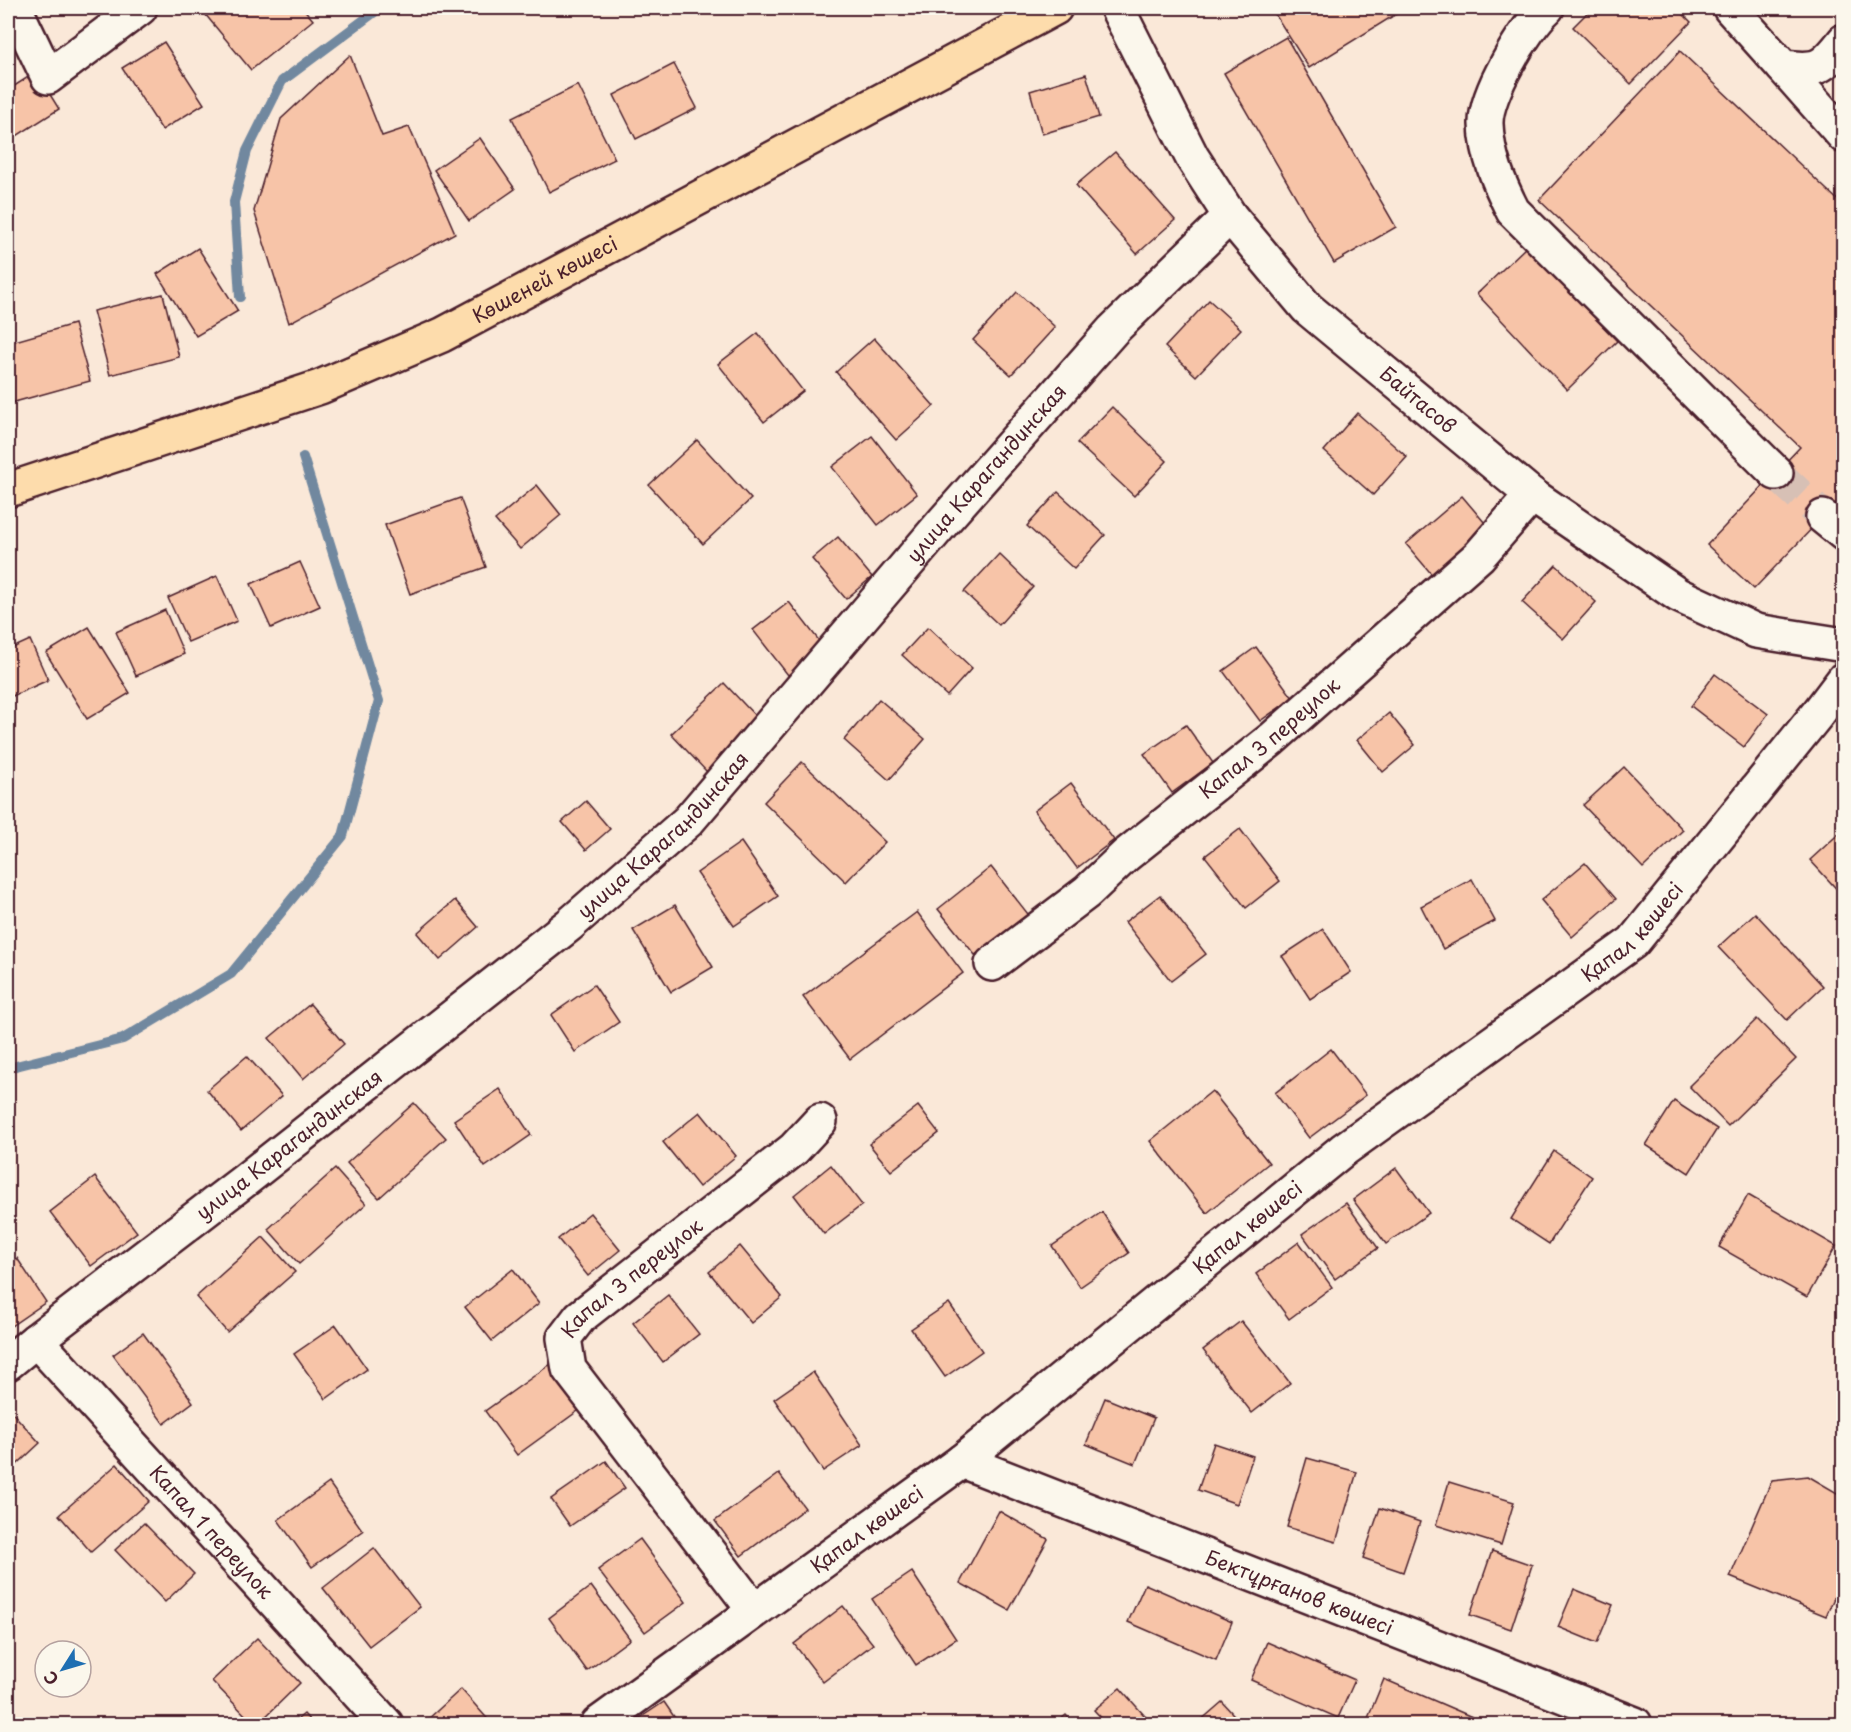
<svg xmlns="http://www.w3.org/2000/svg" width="1851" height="1732" viewBox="0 0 1851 1732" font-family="'Playpen Sans',sans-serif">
<rect width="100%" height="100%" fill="#fae8d8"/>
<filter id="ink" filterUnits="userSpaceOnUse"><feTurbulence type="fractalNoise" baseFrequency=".0167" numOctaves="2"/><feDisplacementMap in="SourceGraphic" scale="12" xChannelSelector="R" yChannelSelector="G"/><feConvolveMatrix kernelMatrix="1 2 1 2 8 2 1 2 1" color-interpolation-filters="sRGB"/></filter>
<g filter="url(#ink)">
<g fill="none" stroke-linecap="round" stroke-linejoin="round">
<g stroke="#71889f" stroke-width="10">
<polyline points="240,297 234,202 247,151 282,81 380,8"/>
<polyline points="8,1068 123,1039 231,974 343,836 379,701 303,457"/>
</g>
</g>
<g fill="#f7c4a8" stroke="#4a1f2b" stroke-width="1.5">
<polygon points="200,8 303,8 313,20 251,70"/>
<polygon points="1271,8 1406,8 1309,68"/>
<polygon points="1592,8 1677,8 1691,22 1631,84 1573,27"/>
<polygon points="1286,37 1396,227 1334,263 1224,73"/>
<polygon points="164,42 204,104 162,130 122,68"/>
<polygon points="1680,51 1844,206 1844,495 1754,589 1707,545 1800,447 1539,200"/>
<polygon points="350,55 382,136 409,127 455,233 289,323 254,211 281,119"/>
<polygon points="674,64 697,108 636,139 614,95"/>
<polygon points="36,72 59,109 12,139 8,132 8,90"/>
<polygon points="1086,74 1099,117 1042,134 1030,91"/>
<polygon points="578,85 615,159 549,192 512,118"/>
<polygon points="480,138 515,189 469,221 434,170"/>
<polygon points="1115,152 1175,220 1137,254 1076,185"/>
<polygon points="1527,246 1617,341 1567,390 1477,294"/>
<polygon points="198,248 238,311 196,336 157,274"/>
<polygon points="1017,292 1055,327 1011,375 973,340"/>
<polygon points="163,294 179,357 110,375 93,311"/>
<polygon points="1209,300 1241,329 1196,376 1165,347"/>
<polygon points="74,324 90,381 11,403 8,391 8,343"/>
<polygon points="758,333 803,391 764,422 718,364"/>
<polygon points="874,338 934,406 896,440 836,372"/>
<polygon points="1112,407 1167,461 1134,496 1077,443"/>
<polygon points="1357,413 1407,457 1373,495 1324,451"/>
<polygon points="872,436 917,494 878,525 832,467"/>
<polygon points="697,440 751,499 703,544 649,485"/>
<polygon points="537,485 561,515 520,549 495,520"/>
<polygon points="1058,492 1105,535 1074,569 1027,526"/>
<polygon points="1462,496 1490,529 1434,577 1406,544"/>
<polygon points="460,498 486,567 410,594 385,525"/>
<polygon points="838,537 872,577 846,599 812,559"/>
<polygon points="999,554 1033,587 999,625 964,592"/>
<polygon points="300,562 320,606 271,628 251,584"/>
<polygon points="1556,565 1596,602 1563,639 1522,602"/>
<polygon points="217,576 237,621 188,642 168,598"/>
<polygon points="789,602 824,647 788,675 753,630"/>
<polygon points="165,610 184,654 136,676 116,632"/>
<polygon points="89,627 130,693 87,719 46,653"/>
<polygon points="928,627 972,668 947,696 902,655"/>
<polygon points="30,640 48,680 8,698 8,650"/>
<polygon points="1256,647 1293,698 1260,721 1223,671"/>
<polygon points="1715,674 1768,714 1744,747 1691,706"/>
<polygon points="724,683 760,721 707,772 671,734"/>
<polygon points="879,699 925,739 889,780 844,740"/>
<polygon points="1389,713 1415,745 1383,772 1357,740"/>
<polygon points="1186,725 1213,763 1172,793 1144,754"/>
<polygon points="802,762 885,842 846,882 764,802"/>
<polygon points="1624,767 1683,830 1643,868 1583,805"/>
<polygon points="1071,783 1114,840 1077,868 1034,811"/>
<polygon points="586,801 610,829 586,850 562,822"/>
<polygon points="1240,829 1280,881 1246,908 1205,856"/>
<polygon points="1844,829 1844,897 1810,860"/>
<polygon points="741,842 778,896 734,926 697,873"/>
<polygon points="1585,863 1616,899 1572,937 1541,900"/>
<polygon points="991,867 1028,914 975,955 938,909"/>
<polygon points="1472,879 1495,921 1443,949 1421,906"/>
<polygon points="1160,895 1206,954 1171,981 1125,922"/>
<polygon points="455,900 478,927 440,960 417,933"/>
<polygon points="675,905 713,967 671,992 633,930"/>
<polygon points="917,912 963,973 850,1059 803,997"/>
<polygon points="1755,913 1823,986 1787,1020 1718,947"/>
<polygon points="1323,929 1351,972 1310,999 1282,956"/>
<polygon points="594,985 619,1022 575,1052 551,1015"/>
<polygon points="310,1004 344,1044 303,1079 269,1038"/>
<polygon points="1757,1019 1796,1059 1728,1126 1689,1086"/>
<polygon points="1331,1049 1366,1095 1309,1138 1275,1093"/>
<polygon points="247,1056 282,1096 241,1131 207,1090"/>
<polygon points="500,1089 531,1135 485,1167 454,1120"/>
<polygon points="1212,1091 1269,1163 1207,1213 1150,1141"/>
<polygon points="1674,1101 1717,1129 1689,1173 1646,1145"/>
<polygon points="414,1103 446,1138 379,1198 347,1163"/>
<polygon points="918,1106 939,1133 891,1171 869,1144"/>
<polygon points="700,1112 736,1156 699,1187 663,1142"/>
<polygon points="1554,1151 1592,1177 1549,1244 1511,1219"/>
<polygon points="831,1165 862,1205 824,1234 794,1195"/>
<polygon points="1396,1168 1429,1213 1386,1244 1353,1200"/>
<polygon points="335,1169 366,1204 299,1264 268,1229"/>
<polygon points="95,1177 137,1232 91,1266 50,1212"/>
<polygon points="1748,1195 1836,1246 1807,1297 1719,1247"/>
<polygon points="1346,1203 1378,1248 1335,1279 1302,1234"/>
<polygon points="1102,1212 1129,1253 1080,1287 1052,1246"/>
<polygon points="590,1213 620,1250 588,1276 558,1239"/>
<polygon points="263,1237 295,1272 227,1332 196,1297"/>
<polygon points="1299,1242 1332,1287 1289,1319 1256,1274"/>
<polygon points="740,1246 782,1297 751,1323 709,1272"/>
<polygon points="17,1258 46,1302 8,1328 8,1264"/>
<polygon points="513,1269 539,1303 492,1341 465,1307"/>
<polygon points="668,1295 699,1334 663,1362 633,1323"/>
<polygon points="949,1303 982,1351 945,1377 911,1329"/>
<polygon points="1241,1321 1290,1383 1252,1413 1203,1350"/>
<polygon points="336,1325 367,1369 326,1399 294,1354"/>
<polygon points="143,1333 193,1402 164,1424 113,1355"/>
<polygon points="555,1361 586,1405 517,1455 485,1411"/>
<polygon points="813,1372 862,1445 823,1471 774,1399"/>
<polygon points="1105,1398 1154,1418 1135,1464 1086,1444"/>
<polygon points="8,1408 40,1443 8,1473"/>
<polygon points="1214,1443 1253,1456 1237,1504 1198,1490"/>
<polygon points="1307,1458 1357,1472 1336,1542 1287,1527"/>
<polygon points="606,1461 625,1488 570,1526 551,1499"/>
<polygon points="117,1464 149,1501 91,1552 59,1515"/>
<polygon points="779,1474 805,1508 741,1556 715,1521"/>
<polygon points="1808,1476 1839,1494 1844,1500 1844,1575 1826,1616 1730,1577 1772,1480"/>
<polygon points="1449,1482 1514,1502 1501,1545 1436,1525"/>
<polygon points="329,1483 363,1531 312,1567 278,1520"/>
<polygon points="1380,1508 1420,1522 1403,1572 1363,1558"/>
<polygon points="999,1511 1048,1539 1009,1610 960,1583"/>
<polygon points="144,1523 194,1574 165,1602 115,1550"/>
<polygon points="640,1539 686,1602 645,1632 598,1570"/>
<polygon points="374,1548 420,1607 369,1646 323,1588"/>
<polygon points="1492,1551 1532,1565 1511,1629 1470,1615"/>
<polygon points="912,1572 956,1639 916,1665 872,1599"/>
<polygon points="1145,1584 1232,1622 1216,1660 1128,1622"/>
<polygon points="591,1586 630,1639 587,1671 549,1618"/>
<polygon points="1574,1589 1613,1605 1597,1643 1558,1627"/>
<polygon points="843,1606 873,1644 823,1682 794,1644"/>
<polygon points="257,1638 300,1683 258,1724 254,1724 212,1681"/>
<polygon points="1267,1642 1355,1680 1338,1718 1251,1680"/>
<polygon points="1384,1679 1472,1717 1469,1724 1384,1724 1368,1718"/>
<polygon points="1120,1688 1152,1724 1107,1724 1094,1710"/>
<polygon points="461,1689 492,1724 429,1724 426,1721"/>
<polygon points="664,1702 679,1724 631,1724"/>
<polygon points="1222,1702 1242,1724 1201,1724 1199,1722"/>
<polygon points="304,1714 313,1724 292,1724"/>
<polygon points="1066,1715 1074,1724 1055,1724"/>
</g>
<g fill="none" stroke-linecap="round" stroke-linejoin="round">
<polyline stroke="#d7c0b5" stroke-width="33" stroke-dasharray="33 16" stroke-linecap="butt" points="1776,473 1823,517"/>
<defs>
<g id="minor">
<polyline points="15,8 48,77 140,8"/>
<path id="s1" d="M1117,8l75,149 38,59 77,92 225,187 146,100 78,36 88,14"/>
<path d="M1547,8c-22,20 -62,86 -61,116 1,32 13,59 27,87l263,262"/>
<path d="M1730,8l53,59c35,4 39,2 61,-26"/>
<polyline points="1783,67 1844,136"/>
<polyline points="1823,517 1844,534"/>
<path id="s2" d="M992,964l95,-72 39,-37 146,-116 207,-183 53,-61"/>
<path id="s3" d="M36,1340l350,384"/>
<path id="s4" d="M8,1363l28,-23 208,-159 325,-256 119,-104 256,-300 169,-191 117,-114"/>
<path id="s5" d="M962,1461l673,263"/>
<path id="s6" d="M754,1610l-185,-241 -5,-31 16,-21 214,-168 26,-28"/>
<path id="s7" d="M598,1724l364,-263 381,-311 290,-208 186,-230 25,-33"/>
</g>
<g id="major">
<path id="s8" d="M8,490l312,-103 122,-52 613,-327"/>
</g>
</defs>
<use href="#minor" stroke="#4a1f2b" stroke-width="38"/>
<use href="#major" stroke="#4a1f2b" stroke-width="38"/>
<use href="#minor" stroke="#fbf7ec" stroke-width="33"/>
<use href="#major" stroke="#fddcac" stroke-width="33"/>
</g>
</g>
<g text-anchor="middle" stroke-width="6" stroke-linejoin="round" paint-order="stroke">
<g font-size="20" fill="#4a1f2b" stroke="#fbf7ec">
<text dy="7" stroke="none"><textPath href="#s8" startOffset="578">Көшеней көшесі</textPath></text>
<text dy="7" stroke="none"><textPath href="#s1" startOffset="501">Байтасов</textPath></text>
<text dy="7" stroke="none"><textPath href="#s4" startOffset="1328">улица Карагандинская</textPath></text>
<text dy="7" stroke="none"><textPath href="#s2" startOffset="358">Капал 3 переулок</textPath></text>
<text dy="7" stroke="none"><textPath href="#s4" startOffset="842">улица Карагандинская</textPath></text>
<text dy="7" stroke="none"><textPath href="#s7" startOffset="1304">Қапал көшесі</textPath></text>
<text dy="7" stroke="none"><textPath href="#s4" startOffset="356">улица Карагандинская</textPath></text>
<text dy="7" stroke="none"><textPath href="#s7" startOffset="818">Қапал көшесі</textPath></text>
<text dy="7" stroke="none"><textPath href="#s6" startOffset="426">Капал 3 переулок</textPath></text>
<text dy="7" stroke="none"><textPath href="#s7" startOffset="332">Қапал көшесі</textPath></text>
<text dy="7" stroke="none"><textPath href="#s3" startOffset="260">Капал 1 переулок</textPath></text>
<text dy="7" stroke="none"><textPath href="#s5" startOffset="362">Бектұрғанов көшесі</textPath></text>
</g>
</g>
<rect width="1851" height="1732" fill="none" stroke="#fbf7ec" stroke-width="30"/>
<rect x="15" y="15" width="1821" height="1702" fill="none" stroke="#4a1f2b" stroke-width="2" filter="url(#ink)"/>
<g transform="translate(63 1669) rotate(233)"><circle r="28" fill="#fbf7ec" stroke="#b4a19f" stroke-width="1.5"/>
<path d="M0-4.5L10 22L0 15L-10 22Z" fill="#1f6fb2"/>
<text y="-9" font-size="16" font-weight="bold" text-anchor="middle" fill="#4a1f2b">С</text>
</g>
</svg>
